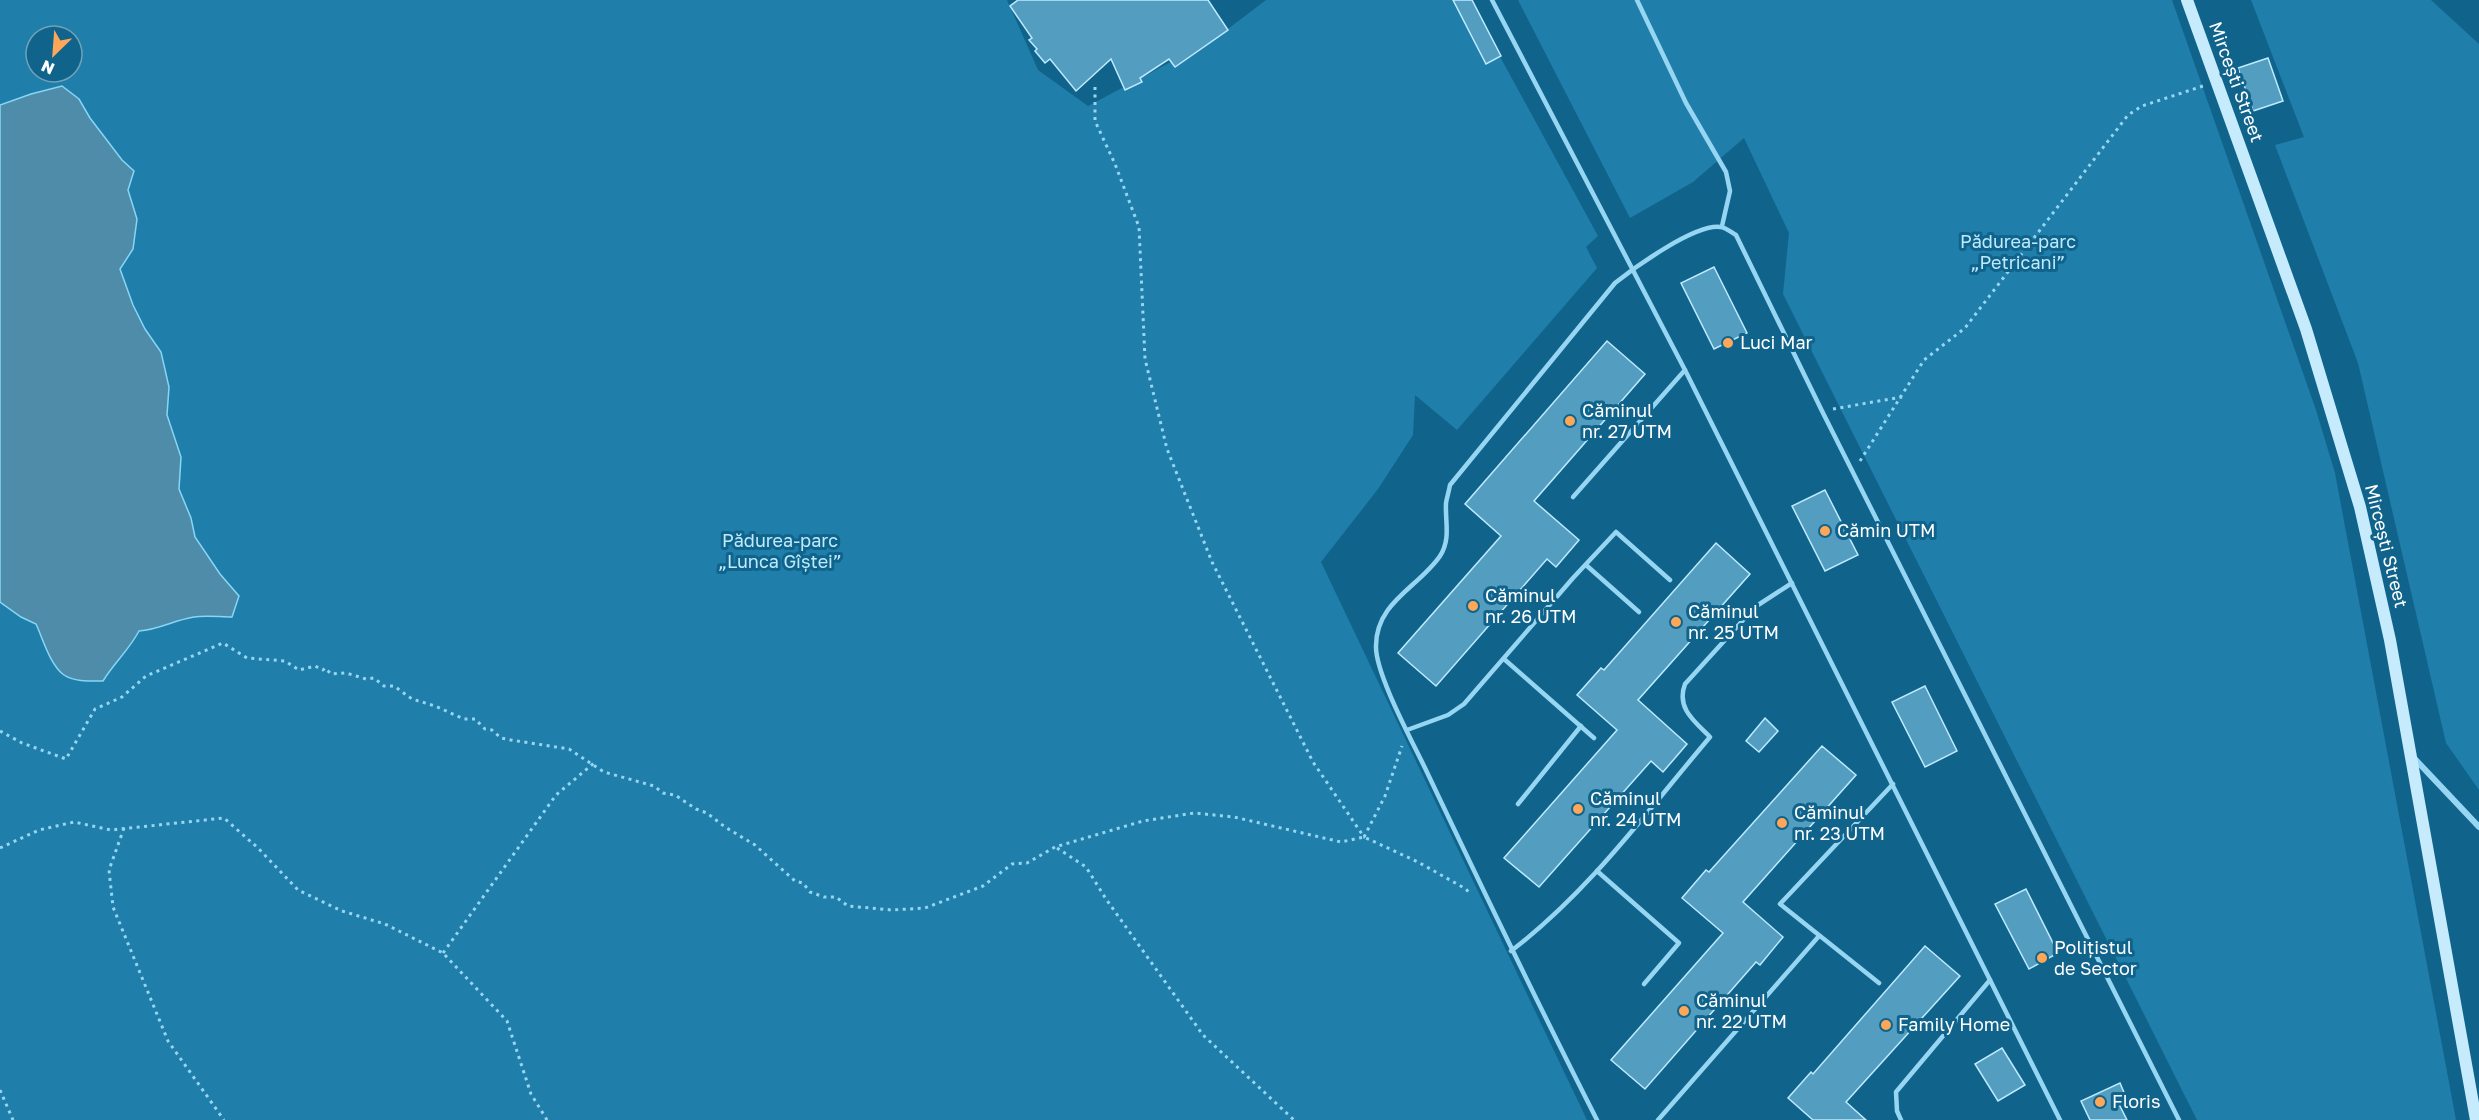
<svg xmlns="http://www.w3.org/2000/svg" width="2479" height="1120" viewBox="0 0 2479 1120" font-family="'Golos Text',sans-serif">
<rect width="100%" height="100%" fill="#10648c"/>
<g fill="#1f7eaa" fill-rule="evenodd">
<path d="M0,0h1007l31,70 50,36 128,-68 50,-38h203l129,236 -12,11 11,21 -140,162 -42,-35 -2,40 -35,54 -57,73 266,558h-1587v-518l21,15 15,7 8,16 59,41c11,-18 26,-31 36,-50 20,-1 35,-11 55,-14 12,-2 26,0 38,0l7,-21 -19,-22 -25,-37 -4,-19 -12,-29 2,-32 -14,-42 2,-28 -8,-35 -16,-23 -12,-24 -13,-36 13,-20 4,-30 -9,-29 6,-19 -12,-11 -32,-42 -11,-19 -17,-13 -31,8 -31,11zM36,36h36v36h-36z"/>
<polygon points="1518,0 2172,0 2316,410 2335,473 2456,1120 2197,1120 1783,294 1789,233 1744,138 1693,182 1630,218"/>
<polygon points="2251,0 2431,0 2479,44 2479,790 2446,743 2358,363 2275,145 2304,137"/>
</g>
<path fill="#4e8ca9" stroke="#88d6f6" stroke-width="1.5" d="M62,86l17,13 11,19 32,42 12,11 -6,19 9,29 -4,30 -13,20 13,36 12,24 16,23 8,35 -2,28 14,42 -2,32 12,29 4,19 25,37 19,22 -7,21c-12,0 -26,-2 -38,0 -20,3 -35,13 -55,14 -10,19 -25,32 -36,50 -11,0 -29,1 -39,-6 -14,-10 -21,-36 -28,-51l-15,-7 -21,-15v-497l31,-11z"/>
<g fill="#539ec0" stroke="#beeafd" stroke-width="1.5">
<polygon points="1018,0 1208,0 1228,30 1175,67 1169,59 1140,78 1142,82 1125,90 1111,59 1076,91 1050,59 1045,63 1035,51 1037,49 1029,40 1032,38 1010,6"/>
<polygon points="1453,0 1472,0 1501,56 1486,64"/>
<polygon points="2268,58 2283,101 2253,111 2238,68"/>
<polygon points="1714,267 1747,333 1714,349 1681,283"/>
<polygon points="1607,341 1645,374 1534,501 1579,540 1556,567 1547,559 1436,686 1398,653 1501,536 1465,504"/>
<polygon points="1825,490 1858,555 1825,571 1792,506"/>
<polygon points="1716,543 1750,574 1638,700 1687,744 1663,772 1651,761 1539,887 1504,858 1617,730 1577,695 1601,668 1604,670"/>
<polygon points="1925,686 1957,751 1925,767 1892,702"/>
<polygon points="1765,718 1778,731 1759,752 1746,741"/>
<polygon points="1822,746 1856,775 1743,902 1783,937 1760,965 1756,962 1645,1089 1611,1060 1723,933 1682,898 1706,870 1709,872"/>
<polygon points="2026,889 2058,953 2029,969 1995,904"/>
<polygon points="1925,946 1960,976 1846,1102 1866,1120 1813,1120 1788,1098 1811,1072 1813,1074"/>
<polygon points="2002,1048 2025,1085 1998,1101 1975,1064"/>
<polygon points="2120,1083 2126,1097 2118,1102 2127,1120 2090,1120 2081,1101"/>
</g>
<g fill="none" stroke-linecap="round" stroke-linejoin="round">
<g stroke="#97d6f2" stroke-width="3" stroke-dasharray="3 4.5" stroke-linecap="butt">
<polyline points="1095,87 1095,121 1115,164 1139,227 1145,359 1167,449 1212,562 1313,762 1364,837 1385,796 1402,746"/>
<polyline points="1833,409 1902,397"/>
<polyline points="1860,461 1924,360 1965,328 2128,115 2142,106 2203,86"/>
<polyline points="0,731 22,743 66,759 95,709 122,697 146,676 223,643 247,658 285,661 299,670 315,666 323,670 325,668 331,674 346,673 366,679 374,678 384,686 394,686 412,699 435,706 464,719 475,719 485,729 492,730 501,738 511,740 569,749 604,772 654,786 663,793 675,795 696,809 707,813 725,827 755,845 795,881 803,883 810,892 824,897 836,897 848,906 892,910 925,908 983,886 1012,864 1027,863 1055,847 1143,821 1194,813 1234,817 1341,842 1364,837 1418,862 1466,889 1471,895"/>
<polyline points="124,828 109,870 113,907 168,1041 224,1120"/>
<polyline points="0,848 39,830 74,822 111,830 224,818 258,848 298,890 342,911 385,924 443,953 507,1021 531,1094 547,1120"/>
<polyline points="1057,848 1086,867 1106,899 1203,1035 1294,1120"/>
<polyline points="443,953 556,795 594,763"/>
<polyline points="0,1090 13,1120"/>
</g>
<g stroke="#97d6f2" stroke-width="4.5">
<polyline points="1492,0 1685,370 2060,1120"/>
<polyline points="1637,0 1686,103 1726,172 1730,191 1722,226"/>
<polyline points="1573,497 1685,370"/>
<polyline points="1586,565 1639,612"/>
<polyline points="1504,659 1594,738"/>
<polyline points="1407,730 1448,715 1464,704 1573,578 1616,532 1670,580"/>
<polyline points="1518,804 1581,726"/>
<polyline points="1597,871 1679,943 1644,984"/>
<path d="M1511,951c78,-59 137,-141 199,-214 -16,-16 -34,-29 -25,-53l70,-77 37,-24"/>
<polyline points="1879,983 1780,904 1893,784"/>
<path d="M1597,1120c-59,-116 -116,-234 -172,-352 -13,-27 -50,-95 -49,-122 0,-44 43,-59 64,-90 11,-17 5,-34 6,-53 1,-6 3,-12 4,-18l165,-202c20,-16 80,-59 105,-56 5,0 11,5 16,8l86,176 357,709"/>
<polyline points="1658,1120 1819,936"/>
<polyline points="1901,1120 1897,1111 1896,1092 1990,980"/>
</g>
<polyline stroke="#97d6f2" stroke-width="6" points="2414,758 2479,827"/>
<polyline stroke="#c6ebfc" stroke-width="12" points="2187,0 2306,329 2360,507 2390,640 2476,1120"/>
</g>
<g fill="#ffa758" stroke="#10648c" stroke-width="2">
<circle cx="1728" cy="343" r="6"/>
<circle cx="1570" cy="421" r="6"/>
<circle cx="1825" cy="531" r="6"/>
<circle cx="1473" cy="606" r="6"/>
<circle cx="1676" cy="622" r="6"/>
<circle cx="1578" cy="809" r="6"/>
<circle cx="1782" cy="823" r="6"/>
<circle cx="2042" cy="958" r="6"/>
<circle cx="1684" cy="1011" r="6"/>
<circle cx="1886" cy="1025" r="6"/>
<circle cx="2100" cy="1102" r="6"/>
</g>
<g text-anchor="middle" stroke-width="6" stroke-linejoin="round" paint-order="stroke">
<g font-size="18" fill="#fff" stroke="#10648c">
<text transform="translate(2236 82) rotate(70)" y="6">Mircești Street</text>
<text transform="translate(2386 546) rotate(76)" y="6">Mircești Street</text>
</g>
<g font-size="18" fill="#beeafd" stroke="#10648c">
<text x="2018" y="248">Pădurea-parc<tspan x="2018" dy="21">„Petricani”</tspan></text>
<text x="780" y="547">Pădurea-parc<tspan x="780" dy="21">„Lunca Gîștei”</tspan></text>
</g>
<g font-size="18" fill="#fff" stroke="#10648c" text-anchor="start">
<text x="1740" y="349">Luci Mar</text>
<text x="1582" y="417">Căminul<tspan x="1582" dy="21">nr. 27 UTM</tspan></text>
<text x="1837" y="537">Cămin UTM</text>
<text x="1485" y="602">Căminul<tspan x="1485" dy="21">nr. 26 UTM</tspan></text>
<text x="1688" y="618">Căminul<tspan x="1688" dy="21">nr. 25 UTM</tspan></text>
<text x="1590" y="805">Căminul<tspan x="1590" dy="21">nr. 24 UTM</tspan></text>
<text x="1794" y="819">Căminul<tspan x="1794" dy="21">nr. 23 UTM</tspan></text>
<text x="2054" y="954">Polițistul<tspan x="2054" dy="21">de Sector</tspan></text>
<text x="1696" y="1007">Căminul<tspan x="1696" dy="21">nr. 22 UTM</tspan></text>
<text x="1898" y="1031">Family Home</text>
<text x="2112" y="1108">Floris</text>
</g>
</g>
<g transform="translate(54 54) rotate(205)"><circle r="28" fill="#10648c" stroke="#70a2ba" stroke-width="1.5"/>
<path d="M0-4.5L10 22L0 15L-10 22Z" fill="#ffa758"/>
<text y="-9" font-size="16" font-weight="bold" text-anchor="middle" fill="#ffffff">N</text>
</g>
</svg>
